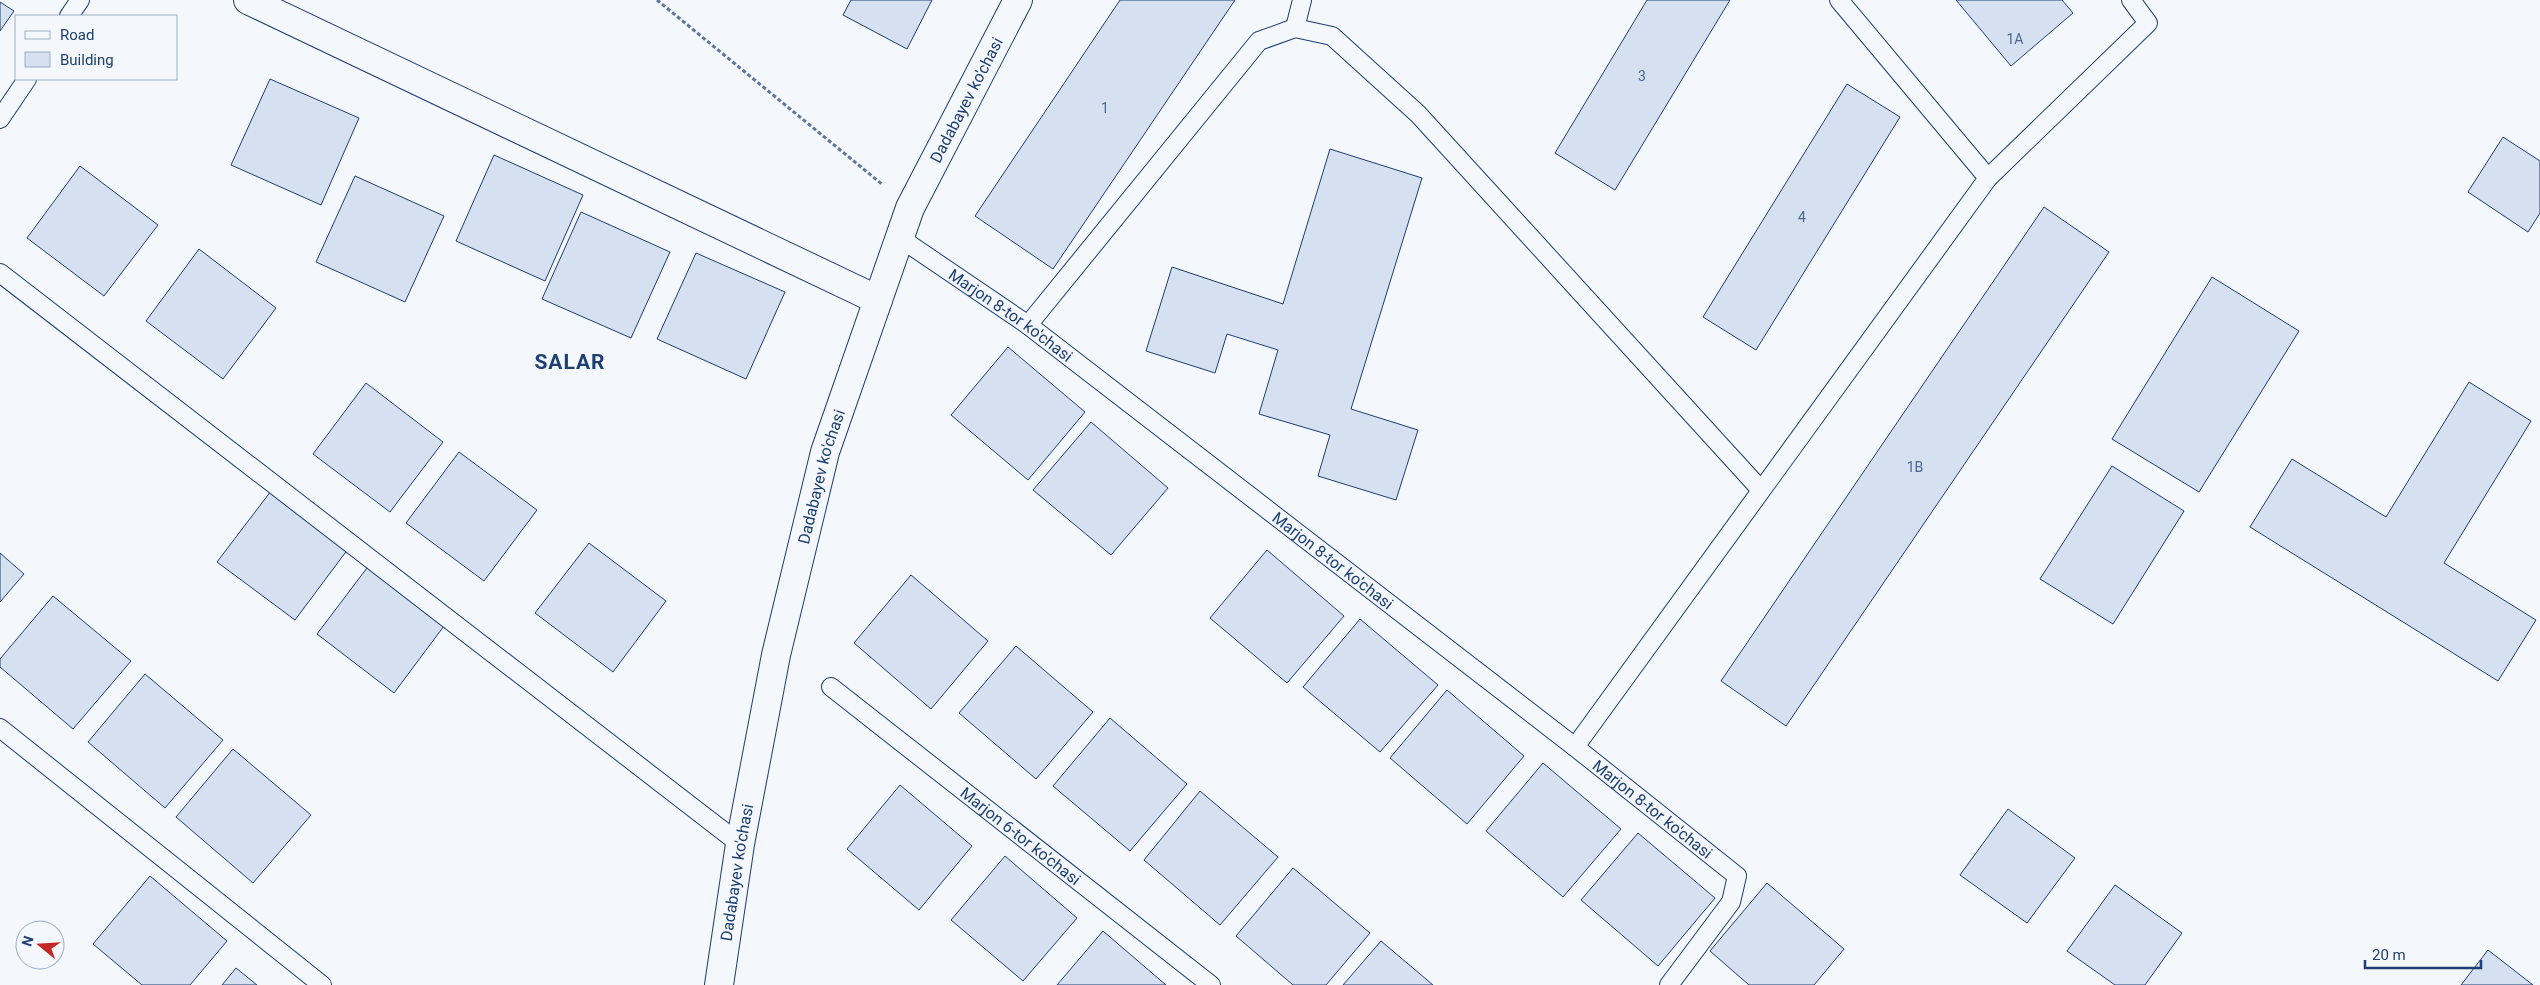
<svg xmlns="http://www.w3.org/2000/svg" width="2540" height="985" viewBox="0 0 2540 985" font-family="Roboto,sans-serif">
<rect width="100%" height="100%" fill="#f4f7fb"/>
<g fill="#d5e0f0" stroke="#1d3f73">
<polygon points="851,0 932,0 907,49 843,15"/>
<polygon points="1120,0 1235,0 1053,269 975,216"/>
<polygon points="1647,0 1730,0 1615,190 1555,153"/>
<polygon points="1956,0 2062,0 2073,13 2011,66"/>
<polygon points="0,2 14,11 0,31"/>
<polygon points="270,79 359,118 321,205 231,165"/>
<polygon points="1847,84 1900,117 1756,350 1703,317"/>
<polygon points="2503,137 2540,161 2540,213 2528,232 2468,192"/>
<polygon points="1330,149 1422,178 1351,409 1418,430 1396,500 1318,476 1330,435 1259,414 1278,350 1227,334 1215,373 1146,351 1172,267 1283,304"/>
<polygon points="494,155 583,195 545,281 456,241"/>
<polygon points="80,166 158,225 104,296 27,238"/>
<polygon points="355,176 444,216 405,302 316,262"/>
<polygon points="2044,207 2109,252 1786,726 1721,681"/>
<polygon points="581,212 670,252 631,338 542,299"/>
<polygon points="199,249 276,308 223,379 146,321"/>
<polygon points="696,253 785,292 746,379 657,339"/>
<polygon points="2212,277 2299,331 2199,492 2112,439"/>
<polygon points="1008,347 1085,412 1028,480 951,415"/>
<polygon points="2469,382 2531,421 2444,563 2536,620 2498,681 2250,527 2292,459 2386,517"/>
<polygon points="366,383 443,442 390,512 313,454"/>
<polygon points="1091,422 1168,488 1111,555 1033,490"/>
<polygon points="459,452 537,510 484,581 406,523"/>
<polygon points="2112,466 2184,511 2113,624 2040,579"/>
<polygon points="271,491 348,549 295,620 217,562"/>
<polygon points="589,543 666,601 613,672 535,613"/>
<polygon points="1267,550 1344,616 1287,683 1210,618"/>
<polygon points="0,553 24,574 0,602"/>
<polygon points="370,564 447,622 394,693 317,634"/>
<polygon points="911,575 988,641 931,709 854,643"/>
<polygon points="53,596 131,661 73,729 0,667 0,659"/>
<polygon points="1360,619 1438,685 1380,752 1303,687"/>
<polygon points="1016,646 1093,712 1036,779 959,713"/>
<polygon points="145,674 223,740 165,808 88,742"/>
<polygon points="1447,690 1524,756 1467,824 1390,758"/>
<polygon points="1110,718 1187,784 1130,851 1053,786"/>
<polygon points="233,749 311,815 253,883 176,817"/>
<polygon points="1543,763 1621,829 1563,897 1486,831"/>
<polygon points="900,785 972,846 919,910 847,849"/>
<polygon points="1200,791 1278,857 1220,925 1144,860"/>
<polygon points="2008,809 2075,858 2027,923 1960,875"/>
<polygon points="1638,833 1715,898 1658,966 1581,900"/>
<polygon points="1005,856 1077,918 1023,981 951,920"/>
<polygon points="1293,868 1370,933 1326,985 1293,985 1236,936"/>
<polygon points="150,876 227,941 190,985 142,985 93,944"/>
<polygon points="1767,883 1844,949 1814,985 1749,985 1710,951"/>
<polygon points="2115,885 2182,933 2145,985 2115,985 2067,951"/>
<polygon points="1103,931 1166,985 1057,985"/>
<polygon points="1381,941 1433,985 1343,985"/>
<polygon points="2488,950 2533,985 2461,985"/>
<polygon points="236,968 257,985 222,985"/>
</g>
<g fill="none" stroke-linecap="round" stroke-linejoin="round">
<defs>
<g id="lane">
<polyline points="1839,0 1988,178"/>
<polyline points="69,16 80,0"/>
<polyline points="1295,28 1302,0"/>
<polyline points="0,119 27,79"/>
<path id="s1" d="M900,238l128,87 547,422 162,129 -6,26 -62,83"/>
<polyline points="0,273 740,844"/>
<polyline points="1028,325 1259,41 1295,28 1332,36 1418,114 1761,490"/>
<path id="s2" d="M831,687l380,298"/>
<polyline points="0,728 322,985"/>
<polyline points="1575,747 1988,178 2148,23 2131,0"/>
</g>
<g id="street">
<polyline points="248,0 878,300"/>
<path id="s3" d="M719,985l21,-141 36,-189 49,-203 85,-244 108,-208"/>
</g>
</defs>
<use href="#lane" stroke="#1d3f73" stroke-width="20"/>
<use href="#street" stroke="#1d3f73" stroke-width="30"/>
<polyline stroke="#5e769c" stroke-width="3" stroke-dasharray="4 2.5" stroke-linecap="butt" points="657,0 883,185"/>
<use href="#lane" stroke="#f4f7fb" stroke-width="18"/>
<use href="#street" stroke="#f4f7fb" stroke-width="28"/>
</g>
<g text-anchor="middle" stroke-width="4" stroke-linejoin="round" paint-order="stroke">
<g font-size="14" fill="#4b6792">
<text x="2015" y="44">1А</text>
<text x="1642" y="81">3</text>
<text x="1105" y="113">1</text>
<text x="1802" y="222">4</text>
<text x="1915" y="472">1B</text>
</g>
<g font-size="16" fill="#1d3f73" stroke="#f4f7fb">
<text dy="6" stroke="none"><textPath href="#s3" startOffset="924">Dadabayev ko'chasi</textPath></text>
<text dy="6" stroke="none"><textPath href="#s1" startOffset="135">Marjon 8-tor ko'chasi</textPath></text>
<text dy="6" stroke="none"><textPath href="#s3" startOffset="519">Dadabayev ko'chasi</textPath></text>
<text dy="6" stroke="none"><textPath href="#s1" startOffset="540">Marjon 8-tor ko'chasi</textPath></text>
<text dy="6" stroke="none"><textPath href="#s1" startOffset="945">Marjon 8-tor ko'chasi</textPath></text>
<text dy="6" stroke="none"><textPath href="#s2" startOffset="241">Marjon 6-tor ko'chasi</textPath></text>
<text dy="6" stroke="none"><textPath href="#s3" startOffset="114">Dadabayev ko'chasi</textPath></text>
</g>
<g font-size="21" font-weight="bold" letter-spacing="1" fill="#1d3f73" stroke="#f4f7fb">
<text x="570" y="369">SALAR</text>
</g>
</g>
<rect x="15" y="15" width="162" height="65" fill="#f4f7fb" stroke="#9eadc5"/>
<rect x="25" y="31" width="25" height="8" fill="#f4f7fb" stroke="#9eadc5"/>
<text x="60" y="40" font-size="15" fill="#1d3f73">Road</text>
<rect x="25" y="52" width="25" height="15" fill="#d5e0f0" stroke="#9eadc5"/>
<text x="60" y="65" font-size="15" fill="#1d3f73">Building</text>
<g transform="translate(40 945) rotate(288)"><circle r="24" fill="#f4f7fb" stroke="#9eadc5"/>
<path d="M0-4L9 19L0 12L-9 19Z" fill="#c62828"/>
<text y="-8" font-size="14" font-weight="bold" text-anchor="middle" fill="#1d3f73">N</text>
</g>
<path d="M2365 960v8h116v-8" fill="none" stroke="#1d3f73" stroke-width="2.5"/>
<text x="2372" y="960" font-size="15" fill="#1d3f73" stroke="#f4f7fb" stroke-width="4" paint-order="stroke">20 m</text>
</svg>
